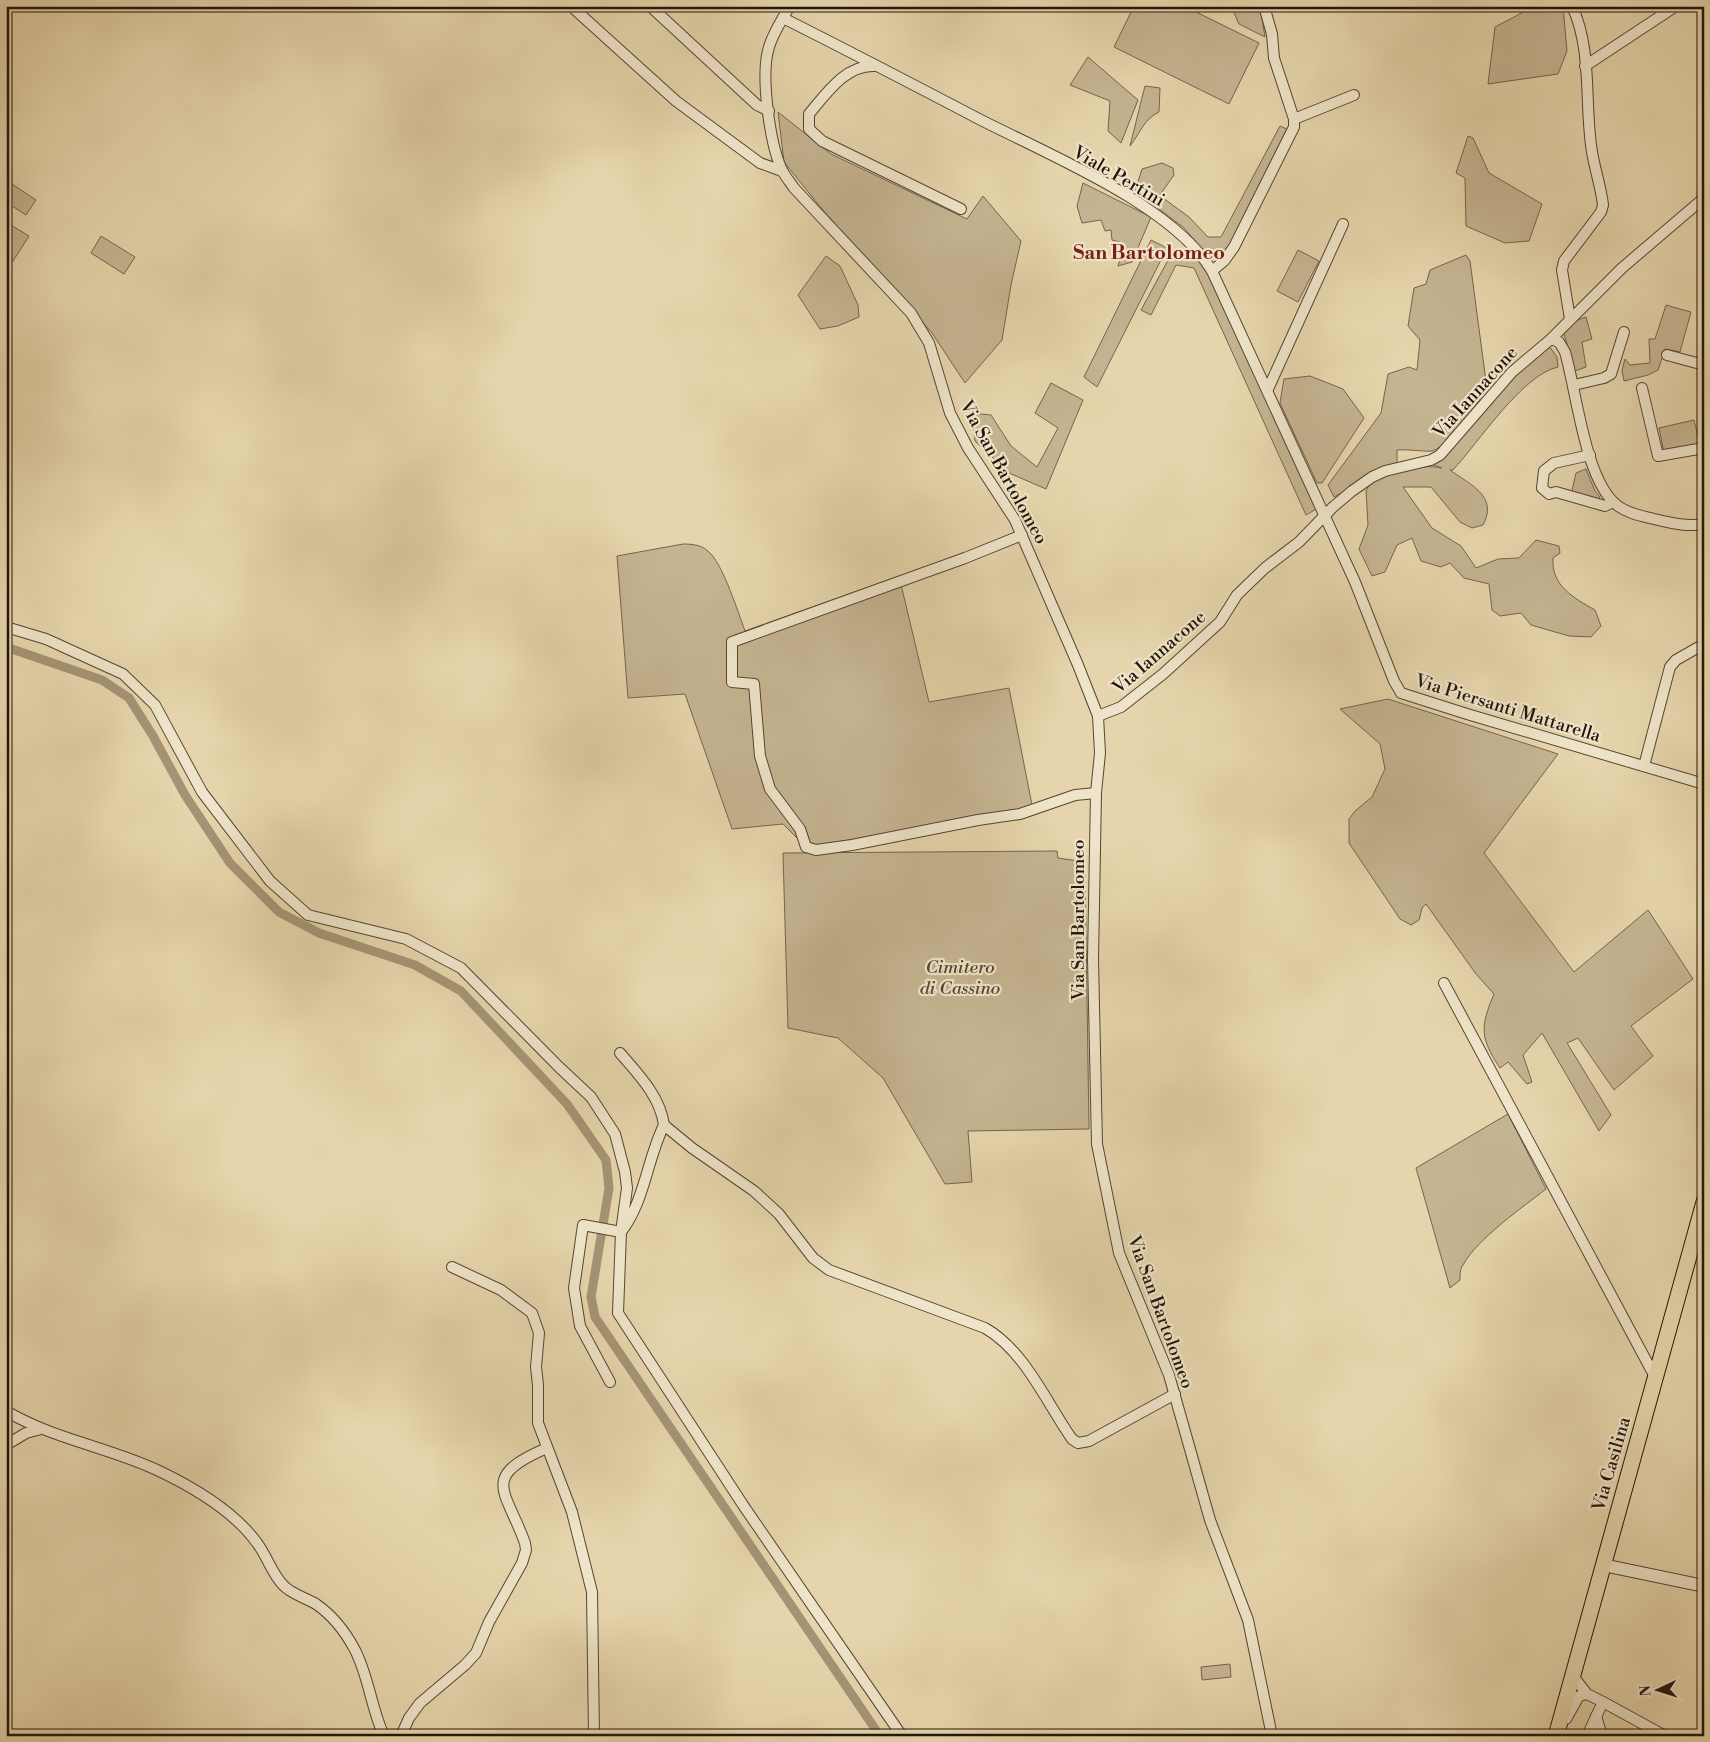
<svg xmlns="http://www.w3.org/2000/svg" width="1710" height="1742" viewBox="0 0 1710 1742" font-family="'Libre Bodoni',serif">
<rect width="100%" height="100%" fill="#e6d5ac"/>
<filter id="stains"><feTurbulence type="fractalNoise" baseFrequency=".004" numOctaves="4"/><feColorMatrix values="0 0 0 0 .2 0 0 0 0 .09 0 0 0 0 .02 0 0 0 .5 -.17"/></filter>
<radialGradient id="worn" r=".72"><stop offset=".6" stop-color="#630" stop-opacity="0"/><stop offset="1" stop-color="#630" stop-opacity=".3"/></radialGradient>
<g fill="#c5b491" stroke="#74644e">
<polygon points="1134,6 1184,6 1259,43 1229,104 1114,47"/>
<polygon points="1231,6 1260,6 1265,37 1239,24"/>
<polygon points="1535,6 1563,6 1567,51 1558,74 1488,84 1495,27"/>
<polygon points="1088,57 1138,100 1121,143 1108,131 1110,101 1070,85"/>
<path d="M1145,86l15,2 -1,24c-16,8 -18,20 -29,34z"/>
<polygon points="778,112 831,154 967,219 983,196 1021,241 1011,285 1002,340 965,383 932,333 822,209 784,162"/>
<polygon points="1280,126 1289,130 1229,247 1223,251 1203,250 1184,228 1158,208 1163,198 1189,217 1208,237 1221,237"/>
<polygon points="1468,136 1473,138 1489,173 1542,204 1529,241 1505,243 1466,226 1465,178 1456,173"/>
<polygon points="1162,163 1173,168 1174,175 1157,199 1135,191 1142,169"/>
<polygon points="6,180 36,200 26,215 6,202"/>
<polygon points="1083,183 1151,217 1132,262 1118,266 1122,253 1120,242 1112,240 1111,230 1105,231 1101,220 1082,223 1077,206"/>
<polygon points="6,222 29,236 6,272"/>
<polygon points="101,236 135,257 124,274 91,253"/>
<polygon points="1151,240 1167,248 1097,387 1084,377"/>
<polygon points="1182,250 1198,258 1212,279 1318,508 1306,515 1194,268 1176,265 1151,315 1141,310 1167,262"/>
<polygon points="1298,250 1319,261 1298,302 1277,291"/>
<path d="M1466,255l4,6 17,128c-13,17 -34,55 -55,62 -4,1 -27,-2 -35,-1v13l-63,34 -6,-12 53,-72 7,-39 21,-7 8,3 3,-30 -12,-14 6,-38 12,-4 4,-14z"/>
<polygon points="826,256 840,266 858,305 859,317 838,326 820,329 798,295"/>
<polygon points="1666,305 1691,312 1680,352 1665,349 1658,370 1648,375 1624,381 1622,370 1625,359 1630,365 1650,363 1649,339 1655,339"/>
<polygon points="1586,317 1592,339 1582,342 1586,367 1575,371 1564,334 1564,328 1572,322"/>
<path d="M1549,346l8,11 1,10c-36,8 -79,75 -105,103h-3c19,14 49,26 33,55l-11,3 -12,-6 -29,-35h-28l29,41 29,18 15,22 22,-9 21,-1 17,-18 23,6 1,7 -7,5c-2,28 21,40 42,52l6,16 -10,11 -22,-1 -38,-11 -10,-12 -21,3 -8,-6 -3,-26 -25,-6 -14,-15 -9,4 -20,-6 -9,-23 -15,7 -12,27 -13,4 -13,-27 9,-24 -2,-34 4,-8c22,-10 48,-20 72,-15l-11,-4 61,-70z"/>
<polygon points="1310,376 1343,389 1364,418 1322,483 1317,483 1280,403 1284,379"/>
<polygon points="1051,383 1083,400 1046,489 1009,473 975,441 972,413 991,415 1011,446 1037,467 1058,428 1035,413"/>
<polygon points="1694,420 1700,445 1664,453 1659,428"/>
<polygon points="1586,469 1595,491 1600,497 1597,502 1571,495 1576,473"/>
<path d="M683,544c11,0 20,1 28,10 13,14 27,58 34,77l154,-55 30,126 80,-14 24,122 -227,37 -23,-23 -51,5 -47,-135 -57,4 -11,-142z"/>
<path d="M1388,699l170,55 -74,99 90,119 74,-62 45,69 -62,47 22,30 -39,34 -36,-52 -11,5 44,72 -12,16 -57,-98 -19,22 9,27 -5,2 -19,-22 -8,6c-20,-30 -20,-41 -6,-74l-18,-20 -50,-70 -4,4 -3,12 -8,5 -11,-6 -51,-76v-24l6,-8 17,-14 13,-28 -5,-25 -40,-35z"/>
<polygon points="1057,851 1058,858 1085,862 1089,1129 968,1131 972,1182 945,1184 883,1078 838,1038 788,1028 783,853"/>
<path d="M1508,1114l38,75c-23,18 -69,50 -83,76 -3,4 -3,10 -3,15l-10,8 -34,-120z"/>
<polygon points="1230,1664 1231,1677 1202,1680 1201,1667"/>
</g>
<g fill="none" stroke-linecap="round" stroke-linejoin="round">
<polyline stroke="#a49475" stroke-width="9" points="6,647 102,680 129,698 153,736 185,795 230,863 279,912 319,933 415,965 461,991 567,1104 606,1160 609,1188 591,1297 595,1317 880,1736"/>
<defs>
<g id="minor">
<polyline points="571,6 676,101 760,163 782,171"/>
<polyline points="650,6 757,105 769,111"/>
<path d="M790,6c-8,13 -17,27 -21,41 -9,28 1,95 12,121 3,7 9,14 13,20l117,125 18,30 21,70 18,35 47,72 63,145 20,51 2,37 -4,40 -3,166 4,185 22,109 50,122 41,145 38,100 24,116"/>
<path d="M783,18c66,33 131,67 196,101 68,35 194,86 233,152l143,311 39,99 7,12 66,21 237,70"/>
<path d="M875,66c-29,-2 -49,28 -66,48v15l13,12 139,68"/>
<polyline points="1585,66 1676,6"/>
<polyline points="1294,119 1354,95"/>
<polyline points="1212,271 1224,261 1234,247 1294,127 1294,119 1274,58 1272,34 1264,6"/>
<path d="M1570,319l-8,-49 2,-9 37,-49 2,-7c-2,-18 -8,-35 -11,-53 -8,-48 1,-101 -20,-146"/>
<path d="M1551,339l8,3 6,10c12,41 20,130 53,154 11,8 24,10 36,13 17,4 33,8 50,5"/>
<polyline points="1667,355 1704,365"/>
<polyline points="1574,385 1604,378 1611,374 1624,332"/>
<polyline points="1642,388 1658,456 1704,448"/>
<polyline points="1268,389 1343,224"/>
<polyline points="1590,455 1554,463 1544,471 1542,488 1549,494 1556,492 1605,506 1613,502"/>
<polyline points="1022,535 965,558 732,642 732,682 754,684 760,756 770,789 800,829 806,847 816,850 852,845 978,820 1020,814 1075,795 1096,793"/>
<polyline points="6,627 46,639 123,674 155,705 202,792 270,881 308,915 406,939 461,968 559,1067 591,1097 615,1134 625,1172 627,1188 621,1232 618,1313 743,1505 902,1736"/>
<polyline points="1098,716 1121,707 1163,674 1220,622 1237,595 1265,568 1299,542 1333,507 1352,491 1372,477 1385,471 1431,460 1440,455 1512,372 1551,339 1622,268 1704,198"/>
<polyline points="1644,766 1670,667 1676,660 1704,644"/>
<polyline points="1444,983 1655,1377"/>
<path d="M620,1053c18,21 40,43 44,72"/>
<polyline points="452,1267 501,1290 532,1313 539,1333 536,1367 538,1385 538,1423 572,1512 592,1592 594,1736"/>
<path d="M610,1382l-30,-56 -6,-38 9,-63 38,7c24,-31 26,-73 43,-107l28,23 62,43 25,23 34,44 16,12 156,58c40,23 61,74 87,111l6,4 11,-2 86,-47"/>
<path d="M6,1411c47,28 102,36 151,59 36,17 77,41 100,73 10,13 15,31 26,42 8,9 23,13 33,19 16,11 30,29 39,46 14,27 16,58 29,86"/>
<polyline points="6,1445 26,1433 41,1429"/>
<polyline points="1573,1676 1587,1694 1603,1702 1587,1736"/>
<polyline points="1603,1702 1665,1736"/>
<polyline points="1596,1716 1602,1736"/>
<polyline points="1566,1719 1579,1696 1587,1694"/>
<path d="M401,1736l8,-18 11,-15 45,-38 11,-12 13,-31 33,-59 4,-13 -1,-7c-19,-53 -46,-66 22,-95"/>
</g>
<polyline id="tertiary" points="1603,1565 1704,1586"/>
<polyline id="primary" points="1556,1736 1704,1202"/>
</defs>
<use href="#minor" stroke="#544533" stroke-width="12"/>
<use href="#tertiary" stroke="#544533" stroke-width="14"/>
<use href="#primary" stroke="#23150b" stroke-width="17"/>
<use href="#minor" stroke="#efe4c9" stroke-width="10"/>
<use href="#tertiary" stroke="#efe4c9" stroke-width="12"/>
<use href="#primary" stroke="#e6d5ac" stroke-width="15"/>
</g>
<g text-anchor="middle" stroke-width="4.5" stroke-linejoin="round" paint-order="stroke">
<g font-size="18" fill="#23150b" stroke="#efe4c9">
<text transform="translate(1119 176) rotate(30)" y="6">Viale Pertini</text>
<text transform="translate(1475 392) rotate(-48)" y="6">Via Iannacone</text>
<text transform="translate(1004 472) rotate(61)" y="6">Via San Bartolomeo</text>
<text transform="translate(1159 652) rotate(-41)" y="6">Via Iannacone</text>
<text transform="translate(1508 708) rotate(17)" y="6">Via Piersanti Mattarella</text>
<text transform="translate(1078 920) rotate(-90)" y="6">Via San Bartolomeo</text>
<text transform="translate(1161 1312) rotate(70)" y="6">Via San Bartolomeo</text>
<text transform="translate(1611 1464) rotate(-74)" y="6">Via Casilina</text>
</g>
<g font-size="18" font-style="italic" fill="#544533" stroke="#efe4c9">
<text x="960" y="973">Cimitero<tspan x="960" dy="21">di Cassino</tspan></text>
</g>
<g font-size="20" font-weight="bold" fill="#7a1f14" stroke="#efe4c9">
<text x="1149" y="259">San Bartolomeo</text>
</g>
</g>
<rect width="1710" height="1742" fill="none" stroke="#e6d5ac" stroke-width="25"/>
<rect x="8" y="8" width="1695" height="1727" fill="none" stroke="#23150b" stroke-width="2.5"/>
<rect x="12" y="12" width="1685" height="1717" fill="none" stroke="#23150b"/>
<g transform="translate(1658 1690) rotate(266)" stroke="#efe4c9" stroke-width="4" paint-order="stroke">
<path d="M0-4L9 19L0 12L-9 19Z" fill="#23150b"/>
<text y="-8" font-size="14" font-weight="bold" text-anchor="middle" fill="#23150b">N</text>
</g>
<rect width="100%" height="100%" filter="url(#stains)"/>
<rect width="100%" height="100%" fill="url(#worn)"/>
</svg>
